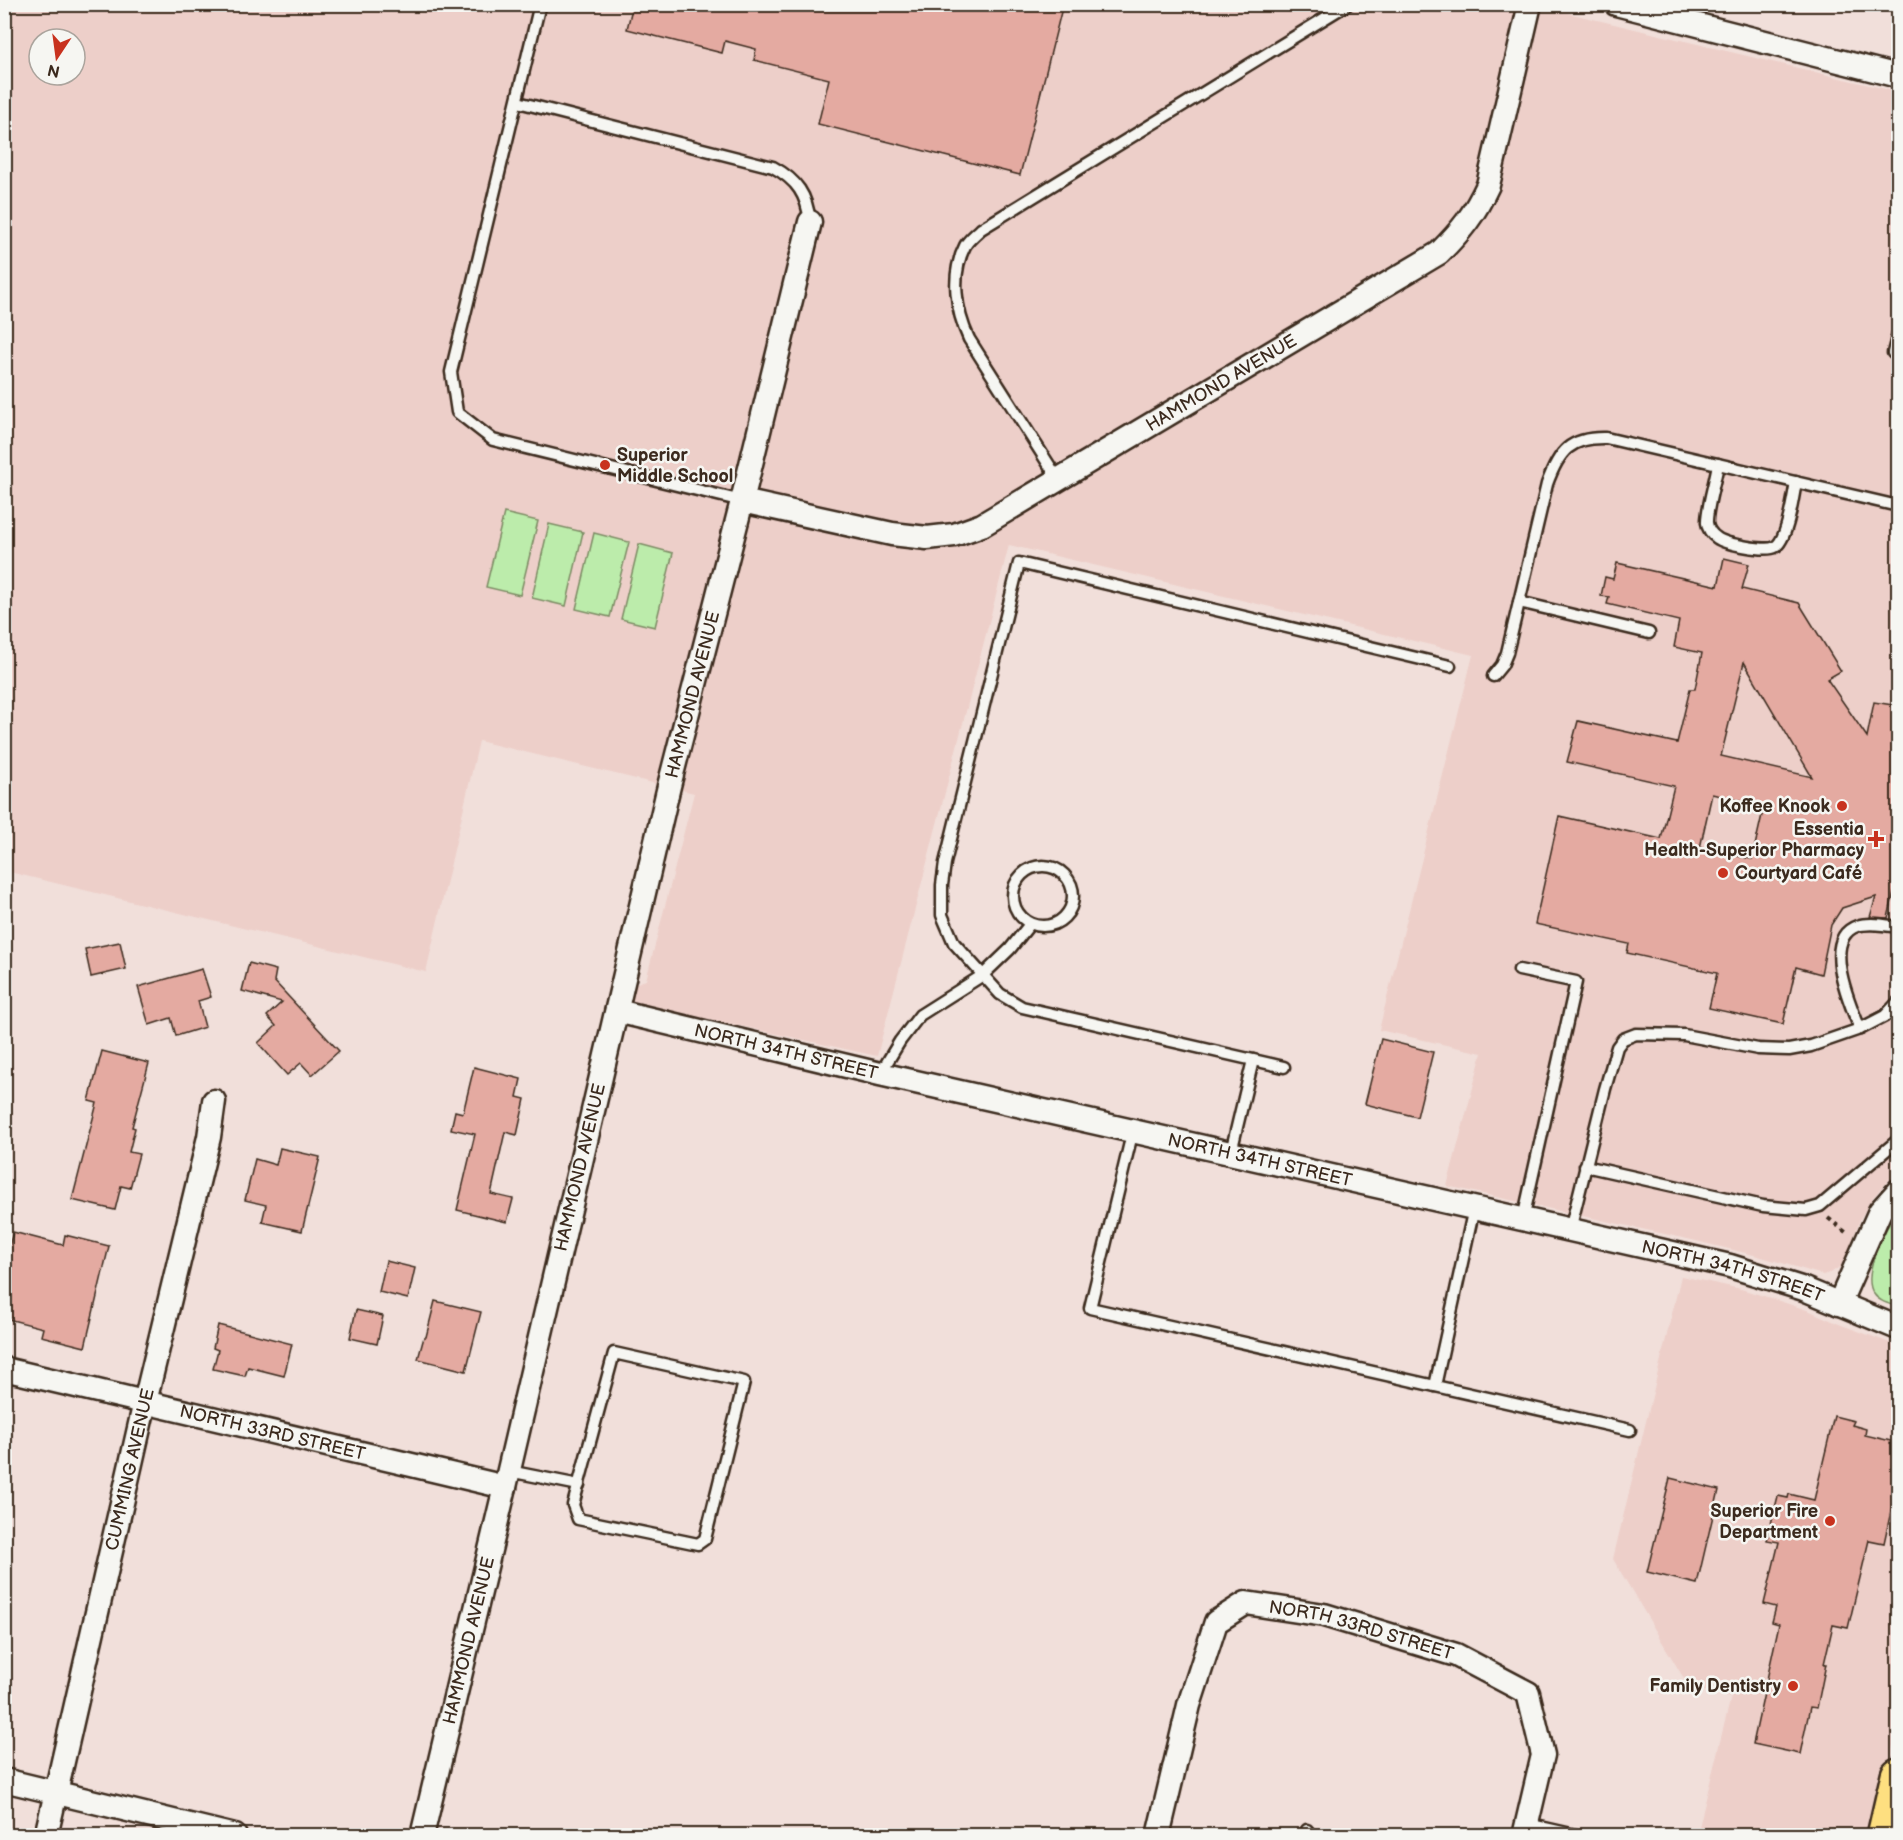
<svg xmlns="http://www.w3.org/2000/svg" width="1903" height="1840" viewBox="0 0 1903 1840" font-family="'Balsamiq Sans',sans-serif">
<rect width="100%" height="100%" fill="#f1dfda"/>
<filter id="ink" filterUnits="userSpaceOnUse"><feTurbulence type="fractalNoise" baseFrequency=".0167" numOctaves="2"/><feDisplacementMap in="SourceGraphic" scale="12" xChannelSelector="R" yChannelSelector="G"/><feConvolveMatrix kernelMatrix="1 2 1 2 8 2 1 2 1" color-interpolation-filters="sRGB"/></filter>
<g filter="url(#ink)">
<g fill="#edcfc9" fill-rule="evenodd">
<path d="M1564,4l4,9 330,79v1082l-9,6 -16,17 -13,22 -10,29 -9,18 -9,6 -9,3 -65,-19 -66,-16 -245,-54 35,-133 -103,-23 94,-375 -464,-110 -132,511 -168,-37 -92,-8 5,-23 24,-8 48,-187 -215,-52 -53,231 -421,-101 -1,-60 2,-8 -2,-1v-797zM39,39h36v36h-36z"/>
<polygon points="1681,1276 1741,1289 1767,1297 1810,1311 1839,1324 1898,1346 1898,1723 1872,1835 1697,1835 1731,1697 1689,1687 1613,1559"/>
</g>
<g fill="#bcecab" stroke="#7c8b64" stroke-width="1.5">
<polygon points="504,513 538,521 520,595 486,587"/>
<polygon points="549,524 583,532 566,606 532,598"/>
<polygon points="594,533 629,542 610,617 576,609"/>
<polygon points="639,544 673,553 655,627 621,619"/>
<path d="M1898,1211v96c-8,-3 -19,-5 -24,-13 -14,-19 12,-68 24,-83z"/>
</g>
<g fill="#e4aaa1" stroke="#3b2a1e" stroke-width="1.5" fill-rule="evenodd">
<polygon points="633,4 1063,4 1020,175 818,124 829,79 754,60 756,49 725,41 722,53 627,29"/>
<path d="M1724,558l25,6 -7,25 57,14 42,68 -14,8 40,58 7,-35 25,4v187l-5,-1 -6,26 -18,-1 6,-20 -34,11 -11,17 -10,49 -25,-7 -13,57 -74,-16 8,-35 -90,-20 2,-9 -94,-20 24,-108 102,23 13,-53 -107,-24 11,-41 99,22 13,-54h5l7,-36 -28,-6 5,-26 -72,-17 2,-7 -8,-1 4,-19 8,2 4,-16 101,23zM1744,662l68,115 -91,-21zM1712,794l52,12 -12,53 -52,-11z"/>
<polygon points="120,942 126,969 91,977 85,949"/>
<polygon points="249,963 276,970 274,981 339,1051 312,1075 301,1063 287,1075 258,1043 276,1026 267,1016 282,1002 242,991"/>
<polygon points="202,969 211,997 198,1001 205,1027 176,1036 171,1018 149,1025 138,987"/>
<polygon points="1381,1039 1433,1052 1417,1117 1365,1104"/>
<polygon points="102,1051 149,1063 132,1127 135,1128 129,1152 139,1154 130,1188 121,1186 115,1210 72,1200 97,1103 89,1101"/>
<polygon points="474,1067 521,1079 517,1097 525,1099 517,1135 505,1132 491,1194 513,1199 507,1222 457,1210 475,1134 451,1129 455,1111 463,1113"/>
<polygon points="280,1148 320,1157 302,1231 262,1222 266,1205 245,1200 255,1159 276,1165"/>
<polygon points="13,1232 63,1245 65,1235 109,1246 85,1347 41,1336 43,1328 4,1318 4,1264"/>
<polygon points="386,1261 415,1268 408,1299 379,1292"/>
<polygon points="435,1301 481,1312 466,1371 418,1359 424,1337 426,1337"/>
<polygon points="356,1310 383,1316 377,1344 350,1338"/>
<polygon points="218,1325 292,1344 284,1376 248,1367 245,1376 213,1369 218,1350 213,1348"/>
<polygon points="1834,1416 1854,1421 1852,1425 1866,1429 1865,1435 1891,1441 1890,1444 1899,1446 1899,1492 1896,1503 1893,1502 1884,1543 1869,1540 1848,1628 1833,1625 1824,1664 1826,1664 1817,1708 1810,1707 1800,1754 1753,1744 1779,1624 1772,1622 1776,1607 1764,1604 1779,1542 1767,1540 1778,1496 1788,1498 1789,1494 1814,1500"/>
<polygon points="1670,1478 1719,1490 1697,1584 1647,1572"/>
</g>
<g fill="none" stroke-linecap="round" stroke-linejoin="round">
<defs>
<g id="lane">
<polyline points="540,4 451,372 457,412 493,440 742,501"/>
<path d="M518,102l255,65c24,13 34,28 37,55"/>
<polyline points="1898,333 1893,353 1898,354"/>
<path d="M1718,464c-2,14 -12,46 -11,59 1,7 4,11 10,15 8,6 50,14 58,9 13,-8 18,-50 21,-65"/>
<path d="M1058,479l-89,-140c-13,-28 -19,-64 -4,-93 3,-6 11,-12 16,-17l367,-225"/>
<polyline points="1519,602 1649,633"/>
<path d="M1493,676l9,-11 5,-12 40,-169c12,-33 23,-47 59,-46l292,68"/>
<circle cx="1043" cy="896" r="30"/>
<polyline points="1519,970 1576,982 1523,1219"/>
<path d="M1860,1029c-9,-23 -40,-90 -3,-103 12,-4 29,-1 41,1"/>
<polyline points="1284,1067 1022,1007 1000,994 954,943 942,915 942,885 945,863 1019,563 1450,666"/>
<polyline points="880,1074 900,1041 920,1015 983,975 1010,949 1030,924"/>
<polyline points="1133,1130 1090,1308 1630,1430"/>
<polyline points="1231,1152 1253,1060"/>
<polyline points="1585,1166 1763,1206 1806,1210 1820,1206 1898,1140"/>
<polyline points="1570,1230 1605,1089 1617,1047 1623,1039 1636,1034 1684,1035 1758,1049 1789,1050 1811,1046 1860,1029 1885,1016 1898,1002"/>
<polygon points="614,1353 744,1382 705,1539 698,1544 578,1519 573,1505"/>
<polyline points="1435,1386 1474,1208"/>
<polyline points="509,1471 579,1485"/>
<polyline points="1527,1824 1580,1836"/>
<polyline points="1307,1830 1311,1836"/>
</g>
<g id="street">
<polyline points="1616,4 1898,76"/>
<path id="s1" d="M742,501l150,33 35,4 27,-3 28,-10 457,-272c23,-23 35,-38 49,-68l42,-181"/>
<path id="s2" d="M617,1011l263,63 850,192 74,23 94,39"/>
<polyline points="1839,1304 1880,1211 1898,1191"/>
<path id="s3" d="M4,1369l501,118"/>
<polyline points="4,1780 235,1836"/>
<path id="s4" d="M46,1836l99,-434 64,-265 5,-36"/>
<path id="s5" d="M422,1836l83,-349 164,-701 73,-285 68,-279"/>
<path id="s6" d="M1158,1836l31,-131 27,-83 30,-19 78,12 132,40 72,38 15,62 -19,81"/>
</g>
<polyline id="primary" points="1884,1836 1898,1775"/>
</defs>
<use href="#lane" stroke="#3b2a1e" stroke-width="15"/>
<use href="#street" stroke="#3b2a1e" stroke-width="27"/>
<use href="#primary" stroke="#3b2a1e" stroke-width="38"/>
<polyline stroke="#3b2a1e" stroke-width="4" stroke-dasharray="4.5 4.5" stroke-linecap="butt" points="1828,1218 1848,1234"/>
<use href="#lane" stroke="#f6f6f2" stroke-width="10"/>
<use href="#street" stroke="#f6f6f2" stroke-width="22"/>
<use href="#primary" stroke="#fedf80" stroke-width="33"/>
</g>
</g>
<g fill="#c8321e" stroke="#f6f6f2" stroke-width="2">
<circle cx="605" cy="465" r="6"/>
<circle cx="1842" cy="806" r="6"/>
<path d="M1873 830h6v6h6v6h-6v6h-6v-6h-6v-6h6z"/>
<circle cx="1723" cy="873" r="6"/>
<circle cx="1830" cy="1521" r="6"/>
<circle cx="1793" cy="1686" r="6"/>
</g>
<g text-anchor="middle" stroke-width="5" stroke-linejoin="round" paint-order="stroke">
<g font-size="18" fill="#3b2a1e" stroke="#f6f6f2">
<text dy="6" stroke="none"><textPath href="#s1" startOffset="524">HAMMOND AVENUE</textPath></text>
<text dy="6" stroke="none"><textPath href="#s5" startOffset="1173">HAMMOND AVENUE</textPath></text>
<text dy="6" stroke="none"><textPath href="#s2" startOffset="174">NORTH 34TH STREET</textPath></text>
<text dy="6" stroke="none"><textPath href="#s2" startOffset="660">NORTH 34TH STREET</textPath></text>
<text dy="6" stroke="none"><textPath href="#s5" startOffset="687">HAMMOND AVENUE</textPath></text>
<text dy="6" stroke="none"><textPath href="#s2" startOffset="1146">NORTH 34TH STREET</textPath></text>
<text dy="6" stroke="none"><textPath href="#s3" startOffset="276">NORTH 33RD STREET</textPath></text>
<text dy="6" stroke="none"><textPath href="#s4" startOffset="376">CUMMING AVENUE</textPath></text>
<text dy="6" stroke="none"><textPath href="#s6" startOffset="376">NORTH 33RD STREET</textPath></text>
<text dy="6" stroke="none"><textPath href="#s5" startOffset="201">HAMMOND AVENUE</textPath></text>
</g>
<g font-size="18" font-weight="bold" fill="#3b2a1e" stroke="#f6f6f2" text-anchor="end">
<text x="617" y="461" text-anchor="start">Superior<tspan x="617" dy="21">Middle School</tspan></text>
<text x="1830" y="812">Koffee Knook</text>
<text x="1864" y="835">Essentia<tspan x="1864" dy="21">Health-Superior Pharmacy</tspan></text>
<text x="1735" y="879" text-anchor="start">Courtyard Café</text>
<text x="1818" y="1517">Superior Fire<tspan x="1818" dy="21">Department</tspan></text>
<text x="1781" y="1692">Family Dentistry</text>
</g>
</g>
<rect width="1903" height="1840" fill="none" stroke="#f6f6f2" stroke-width="24"/>
<rect x="12" y="12" width="1879" height="1816" fill="none" stroke="#3b2a1e" stroke-width="2" filter="url(#ink)"/>
<g transform="translate(57 57) rotate(193)"><circle r="28" fill="#f6f6f2" stroke="#aba49d" stroke-width="1.5"/>
<path d="M0-4.5L10 22L0 15L-10 22Z" fill="#c8321e"/>
<text y="-9" font-size="16" font-weight="bold" text-anchor="middle" fill="#3b2a1e">N</text>
</g>
</svg>
